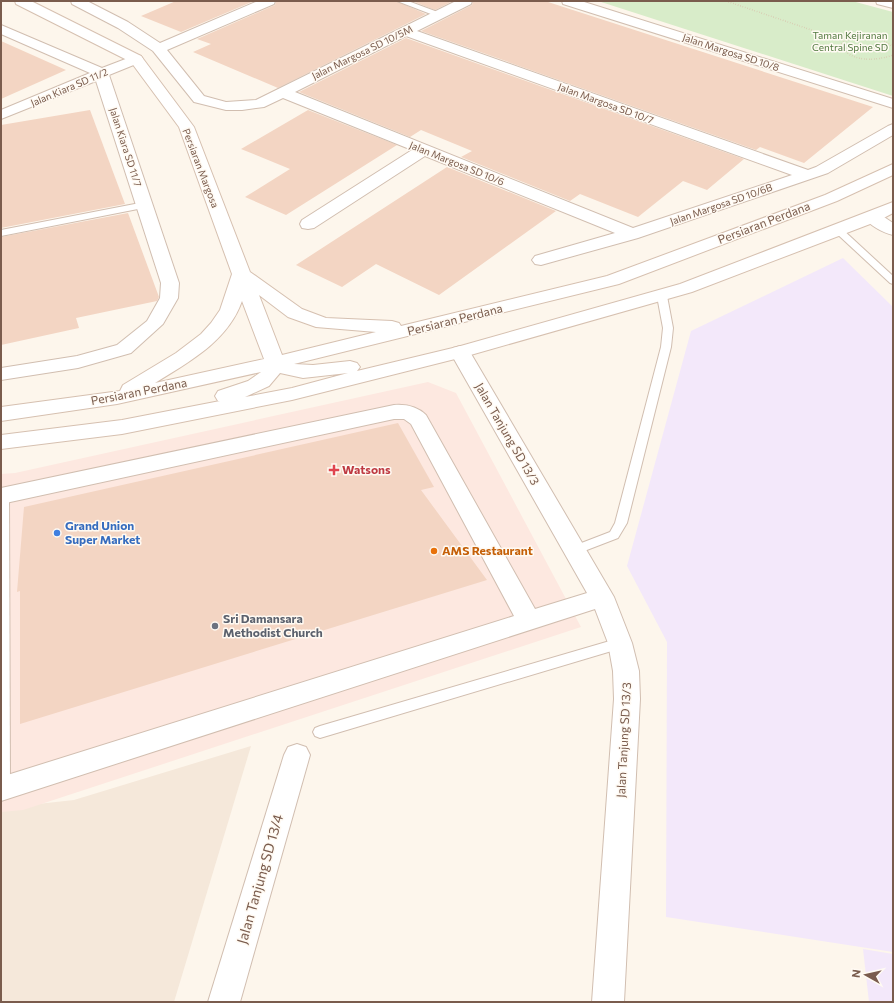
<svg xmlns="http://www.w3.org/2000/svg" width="894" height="1003" viewBox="0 0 894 1003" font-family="Commissioner,sans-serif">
<rect width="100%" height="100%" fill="#fdf6ec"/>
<polygon fill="#f5e8da" points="251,746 174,1002 1,1002 1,808 74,800"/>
<polygon fill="#fde8e0" points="428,382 456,393 581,627 23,810 1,812 1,474 15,473"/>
<g fill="#f3e8fa">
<polygon points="843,258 893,307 893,952 666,917 667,642 627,566 691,331"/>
<polygon points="863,949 893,954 893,1002 869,1002"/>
</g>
<polygon fill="#d8ecc9" points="598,1 852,1 893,12 893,96"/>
<g fill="#f3d5c3">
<polygon points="176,1 254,1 181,32 141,16"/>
<polygon points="276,1 396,1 426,14 278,88 193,52 211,44 197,39 275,5"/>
<polygon points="412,1 453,1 435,10"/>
<polygon points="473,1 545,1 873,107 804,163 760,147 756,150 421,31 472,5"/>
<polygon points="406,38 744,159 707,190 683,181 638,217 580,194 570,201 461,157 472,151 421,130 410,137 299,92"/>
<polygon points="1,41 66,70 1,99"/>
<polygon points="90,110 125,204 1,228 1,125"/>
<polygon points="308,110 397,145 286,215 245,197 290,169 241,149"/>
<polygon points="447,167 556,211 439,295 376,264 342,287 296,265"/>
<polygon points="128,213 159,297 157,301 76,318 79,328 1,345 1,237"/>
<polygon points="398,423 434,487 421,490 487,580 20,724 20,591 17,592 24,507"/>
</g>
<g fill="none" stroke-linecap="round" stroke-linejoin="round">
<defs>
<g id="lane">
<polygon points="397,1 408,1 443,14 439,16 436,16"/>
<polygon points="145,202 148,203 150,205 148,207 1,236 1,230"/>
<polygon points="838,227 841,228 893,276 893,284 890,283 835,232 833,230"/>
<polygon points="662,293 667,296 673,328 671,347 627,523 618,538 579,553 575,555 571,553 569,550 571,547 610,532 615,523 661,347 663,328 657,296"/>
<polygon points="1,492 7,493 9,496 10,789 8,794 1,795"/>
<polygon points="620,638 625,639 627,643 625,647 320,738 315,736 313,732 315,728 320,726"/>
</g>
<g id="street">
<path d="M71,1h16l41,21 32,21 98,-42h17l-1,3 -107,46 37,46 22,6 30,-2 200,-99h16l-1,3 -54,27 391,139 8,-3 72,-41 5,-2v11l-65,38 -190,65 -97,27 -6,-1 -3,-4 3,-4 80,-23 -190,-77 -111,72 -6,1 -6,-1 -2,-4 2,-4 110,-70 -129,-52 -19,9 -22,3h-16l-32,-8 -41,-51 -35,-23 -46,-24zM406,36l386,139 -159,53 -338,-136z"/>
<polygon points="562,1 581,1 893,99 893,108 563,4"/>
<polygon points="876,1 893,1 893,8 877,4"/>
<polygon points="1,25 102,68 136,55 141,56 143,59 141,62 109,75 179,283 178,298 163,324 131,353 78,368 1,380 1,368 77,356 117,345 147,321 160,298 161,283 96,81 1,119 1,110 90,73 1,34"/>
<path d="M872,212l6,1 15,10v12c-10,-2 -24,-10 -29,-18l2,-4z"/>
<path d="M460,346l7,2 3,4 144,245 18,46 7,28 1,28 -16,303h-32l22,-303 -1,-28 -5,-28 -13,-34 -594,192v-24l513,-161 -103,-192 -7,-5h-10l-393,85v-16l393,-83c12,-1 24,2 32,10l109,194 52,-16 -137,-241 3,-4z"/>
<polygon points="297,744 306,747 310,755 240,1002 208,1002 284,755 288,747"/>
</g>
<path id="secondary" d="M15,1h16l110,55 53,71 56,145 52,37 24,9 66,3 7,2 2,3 206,-50 218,-81 68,-31v11l-56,26 -218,83 -325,80 19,1 37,-4 7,2 3,4 -3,4 100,-24 223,-63 213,-82v11l-15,8 -186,71 -225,64 -175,44 -170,34 -121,15v-14l121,-15 98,-19h-2l-3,-5 3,-5 30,-10 13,-9 -144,32 -116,17v-14l119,-16 3,-6 53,-32 25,-19 10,-11 9,-13 12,-36 -53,-147 -48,-65 -115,-58zM259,295l29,22 28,10 60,5 -94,23zM242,301l22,58 -109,24c34,-21 73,-42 87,-82zM280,373l23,5 45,-5 -56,15 -47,9 24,-11z"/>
</defs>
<use href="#lane" stroke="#d1beb0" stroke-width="2"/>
<use href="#street" stroke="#d1beb0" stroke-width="2"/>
<use href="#secondary" stroke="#d6c0b0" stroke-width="2"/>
<g stroke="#d9b8a5" stroke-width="1.5" stroke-dasharray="0.5 2" stroke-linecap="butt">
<polyline points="726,1 844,41"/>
<path d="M893,47c-15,-12 -36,-15 -52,-3 7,19 36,17 52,11"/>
</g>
<use href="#lane" fill="#fff" fill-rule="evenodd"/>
<use href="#street" fill="#fff" fill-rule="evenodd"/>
<use href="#secondary" fill="#fff" fill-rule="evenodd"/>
</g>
<path fill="#e0444e" stroke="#fffaf3" stroke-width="1.5" d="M332 464h4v4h4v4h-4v4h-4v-4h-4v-4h4z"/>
<circle fill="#3f7fe0" stroke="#fffaf3" stroke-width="1.5" cx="57" cy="533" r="4"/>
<circle fill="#e8710a" stroke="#fffaf3" stroke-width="1.5" cx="434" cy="551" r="4"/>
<circle fill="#6b7280" stroke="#fffaf3" stroke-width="1.5" cx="215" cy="626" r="4"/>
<g text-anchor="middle" stroke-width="3" stroke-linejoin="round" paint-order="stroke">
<g font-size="10" fill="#537a41" stroke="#fffaf3">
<text x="850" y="39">Taman Kejiranan<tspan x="850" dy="12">Central Spine SD</tspan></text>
</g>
<g font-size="10" fill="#7a5c4d" stroke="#fffaf3">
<text transform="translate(362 52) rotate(-26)" y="4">Jalan Margosa SD 10/5M</text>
<text transform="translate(731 52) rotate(18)" y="4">Jalan Margosa SD 10/8</text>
<text transform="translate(69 87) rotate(-23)" y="4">Jalan Kiara SD 11/2</text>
<text transform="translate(606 103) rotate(20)" y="4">Jalan Margosa SD 10/7</text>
<text transform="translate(126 147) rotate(72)" y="4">Jalan Kiara SD 11/7</text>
<text transform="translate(457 163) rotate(22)" y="4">Jalan Margosa SD 10/6</text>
<text transform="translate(201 168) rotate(69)" y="4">Persiaran Margosa</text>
<text transform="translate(721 204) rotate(-19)" y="4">Jalan Margosa SD 10/6B</text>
</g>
<g font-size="12" fill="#7a5c4d" stroke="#fffaf3">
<text transform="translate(764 223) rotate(-21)" y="4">Persiaran Perdana</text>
<text transform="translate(455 320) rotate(-14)" y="4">Persiaran Perdana</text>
<text transform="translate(139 392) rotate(-11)" y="4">Persiaran Perdana</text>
<text transform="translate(507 434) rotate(60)" y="4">Jalan Tanjung SD 13/3</text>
<text transform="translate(624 740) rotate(-87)" y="4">Jalan Tanjung SD 13/3</text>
</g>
<g font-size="12" font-weight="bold" fill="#be3a42" stroke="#fffaf3" text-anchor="start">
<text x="342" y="474">Watsons</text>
</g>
<g font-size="12" font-weight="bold" fill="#366cbe" stroke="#fffaf3" text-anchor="start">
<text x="65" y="530">Grand Union<tspan x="65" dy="14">Super Market</tspan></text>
</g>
<g font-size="12" font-weight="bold" fill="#c56008" stroke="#fffaf3" text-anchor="start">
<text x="442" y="555">AMS Restaurant</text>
</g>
<g font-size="12" font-weight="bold" fill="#5b616d" stroke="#fffaf3" text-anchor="start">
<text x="223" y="623">Sri Damansara<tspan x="223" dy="14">Methodist Church</tspan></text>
</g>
<g font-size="14" fill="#7a5c4d" stroke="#fffaf3">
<text transform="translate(260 879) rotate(-74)" y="5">Jalan Tanjung SD 13/4</text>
</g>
</g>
<rect width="894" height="1003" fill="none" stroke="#7a5c4d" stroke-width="4"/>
<g transform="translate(866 975) rotate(278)" stroke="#fffaf3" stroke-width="3" paint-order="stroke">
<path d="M0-3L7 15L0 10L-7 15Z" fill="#7a5c4d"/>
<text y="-6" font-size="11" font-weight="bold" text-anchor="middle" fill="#7a5c4d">N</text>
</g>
</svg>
